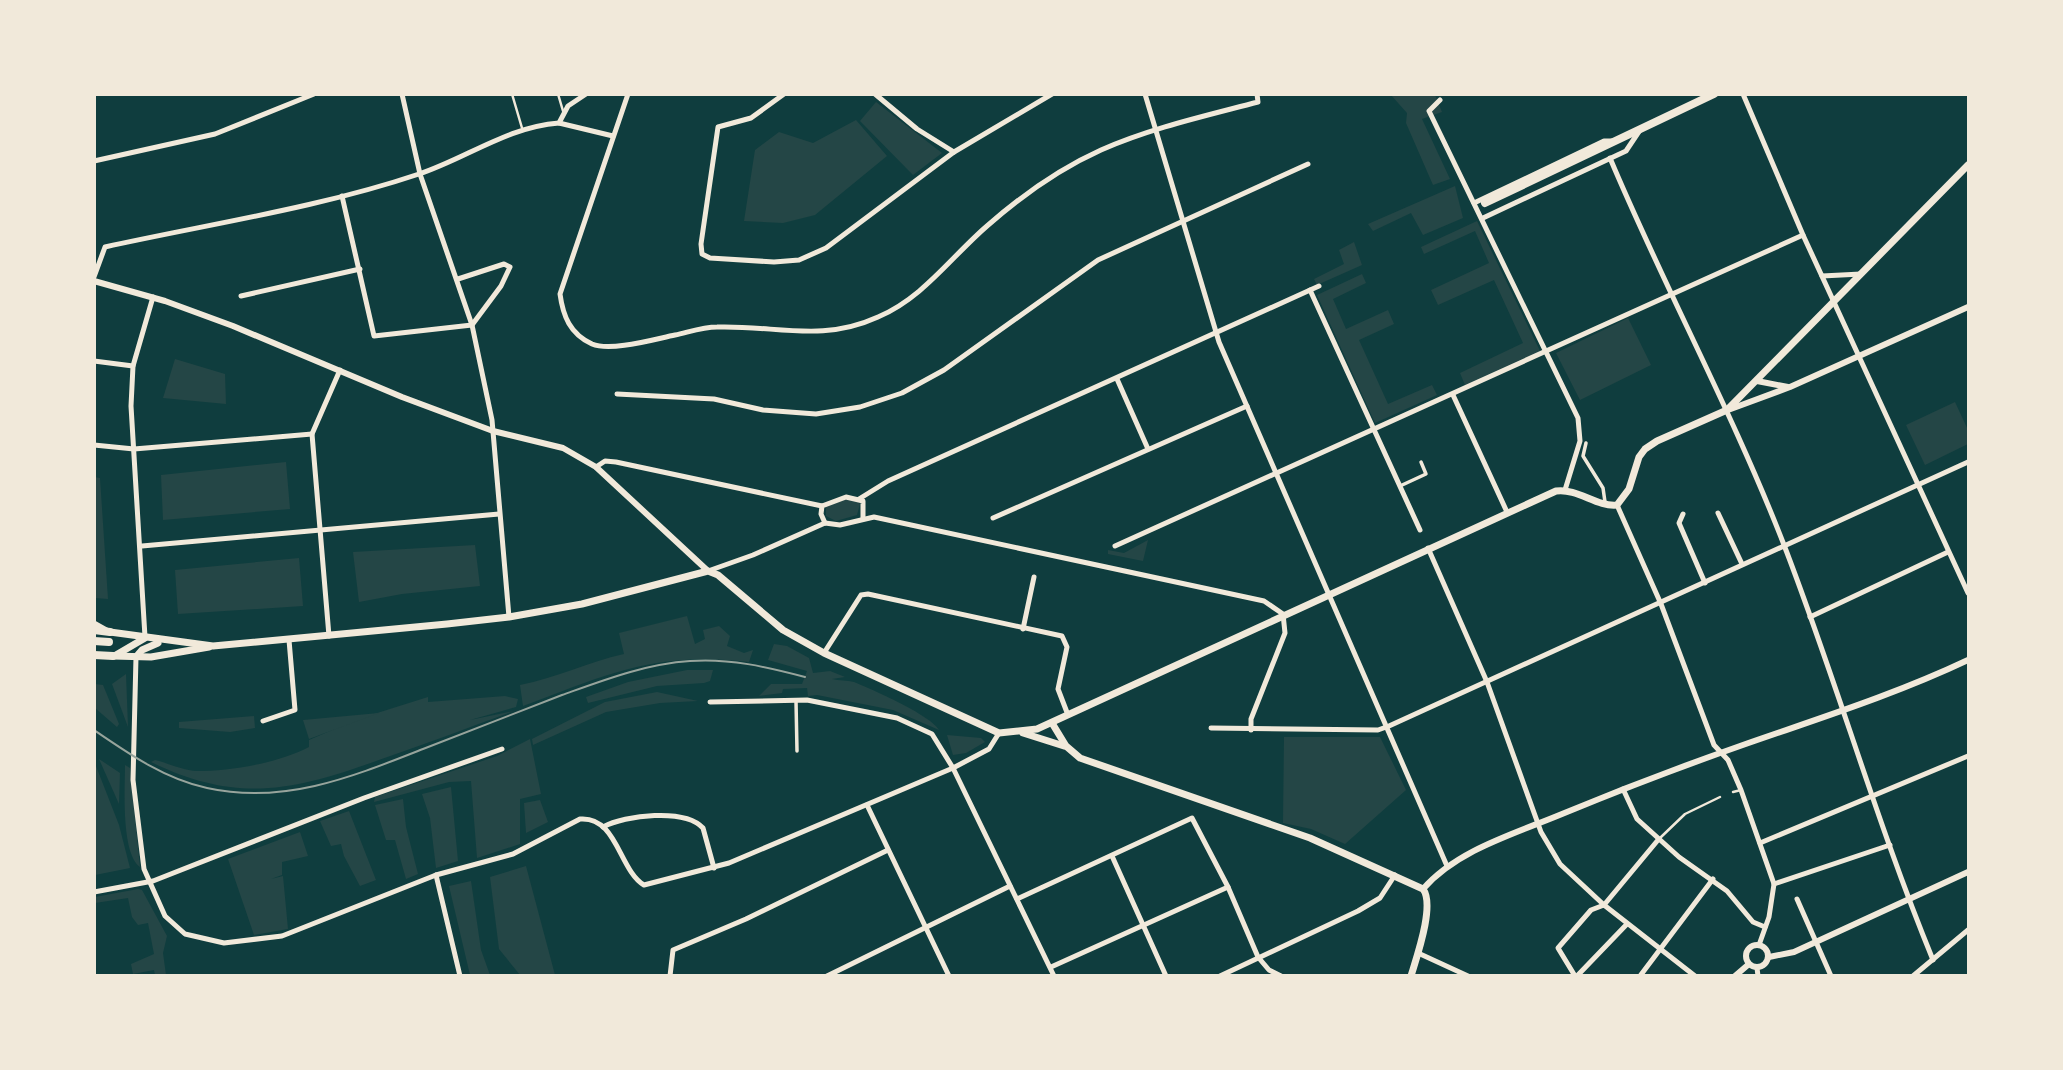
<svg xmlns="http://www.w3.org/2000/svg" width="2063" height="1070" viewBox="0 0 2063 1070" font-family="Jost,sans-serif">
<rect width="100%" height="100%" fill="#0f3d3e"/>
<g fill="#244646">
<polygon points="1391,95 1435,95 1442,112 1422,119 1450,179 1433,185 1406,123 1407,113"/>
<polygon points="876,102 942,153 913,175 860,121"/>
<polygon points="856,120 887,156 815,215 783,223 744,221 755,150 779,132 813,143"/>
<polygon points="1455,186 1463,218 1423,235 1411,213 1373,231 1368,224"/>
<polygon points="1477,221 1540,351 1465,385 1460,373 1523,343 1494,280 1438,305 1431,290 1489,263 1475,231 1424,254 1421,247"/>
<polygon points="1354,242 1362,265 1317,285 1314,279 1344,264 1339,250"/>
<polygon points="1362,274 1366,283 1333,299 1346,329 1388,310 1394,324 1359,340 1388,404 1432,385 1437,395 1375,423 1317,295"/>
<polygon points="1628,318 1651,365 1580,400 1556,353"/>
<polygon points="175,359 225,374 226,404 163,398"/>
<polygon points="1955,402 1968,430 1968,444 1925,465 1906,425"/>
<polygon points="286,462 290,509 163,520 161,475"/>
<polygon points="94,477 100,478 108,599 95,598"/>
<polygon points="847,499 856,500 860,504 857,515 836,521 826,516 826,507"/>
<polygon points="1148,540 1143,561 1108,554 1108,550 1124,553"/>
<polygon points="475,545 480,586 402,594 359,602 353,552"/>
<polygon points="299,558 303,606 178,614 175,570"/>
<path d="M687,616l8,28 10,-5 -2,-9 16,-4 11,10 -3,10 17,7 9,-3 -4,12c-93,-11 -141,12 -226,44l-3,-21c36,-7 68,-23 104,-31l-5,-21z"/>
<path d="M774,644l13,2 22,12 4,15 17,-2 15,6 -13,2c7,2 15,1 22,3 17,7 77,33 85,48l-46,-20 -76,-15 -9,1 -1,-8 -24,1 -1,4 -23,3 12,-12h31l5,-13 -39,-11z"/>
<polygon points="687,670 713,670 710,681 704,683 657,686 588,703 586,697 628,682"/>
<polygon points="126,674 128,727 112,684"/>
<polygon points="95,684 103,685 119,724 117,727 95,708"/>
<polygon points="657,692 698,701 660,703 606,712 533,745 532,739 605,702"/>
<path d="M505,696l13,3 -2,8 -46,13 44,-9c-41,15 -81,30 -121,44 -91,33 -150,52 -242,7l4,-2c13,3 29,11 42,11 35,0 81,-8 112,-24v-7l46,-20 73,-23v5z"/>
<polygon points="379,713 309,739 303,720"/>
<polygon points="254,716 255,728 230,732 179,728 179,722"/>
<polygon points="947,735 981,738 985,742 966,753 953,755"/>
<polygon points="1284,737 1380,737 1406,790 1345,844 1311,829 1283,823"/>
<polygon points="530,739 541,794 520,799 520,844 477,858 471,781 449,782 374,802 375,797 497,756"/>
<polygon points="99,759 120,773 119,804"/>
<polygon points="94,761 119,825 130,868 95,875"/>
<path d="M125,765l5,3 10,99c-19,-14 -15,-79 -15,-102z"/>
<polygon points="451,787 458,861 436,868 430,818 422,794"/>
<polygon points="403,799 406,827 418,874 406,879 395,840 386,840 375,805"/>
<polygon points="540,800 548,822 526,833 524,803"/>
<polygon points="349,811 376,880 360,886 344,856 341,844 331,846 320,821"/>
<polygon points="300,832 308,856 282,862 282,875 271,879 283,876 288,929 254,935 228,859"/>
<polygon points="526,866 555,975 520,975 499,949 490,877"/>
<polygon points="471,881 481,950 490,975 470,975 449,886"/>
<polygon points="138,889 142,890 167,936 163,953 166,975 155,975 154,970 133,974 131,964 154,954 148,923 138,925 132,917 128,898 95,903 95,897"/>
</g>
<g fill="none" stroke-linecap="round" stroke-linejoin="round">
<g stroke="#f1e9da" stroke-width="2.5">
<polyline points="512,94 522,128"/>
<polyline points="558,94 563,111"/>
<polyline points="1733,792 1741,790"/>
<polyline points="1660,838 1685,814 1720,797"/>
</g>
<g stroke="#f1e9da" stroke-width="3.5">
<polyline points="1586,443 1583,456 1603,488 1605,502"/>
<polyline points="1400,486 1426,474 1421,462"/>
<polyline points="796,701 797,751"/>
</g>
<g stroke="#f1e9da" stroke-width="5">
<polyline points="402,94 420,174 472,325 492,420 509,617"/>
<path d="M628,94l-68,200c3,22 10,40 32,50 19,8 63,-5 83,-9 14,-3 28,-8 42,-8 59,-2 104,16 161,-10 45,-19 73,-60 109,-91 33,-29 74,-58 114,-76 50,-22 104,-34 157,-48l-1,-8"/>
<polyline points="784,94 751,118 718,127 701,244 702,254 710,258 774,262 799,260 826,248 954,152 1052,94"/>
<polyline points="875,94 917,129 954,152"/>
<polyline points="1145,94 1219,342 1447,866"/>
<polyline points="1743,94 1803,235 1968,593"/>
<polyline points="1440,100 1429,111 1578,418 1580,441 1565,490"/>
<polyline points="559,123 613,136"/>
<path d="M1610,158c55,131 123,255 174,387 53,137 93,279 149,415"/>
<polyline points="94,161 215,134 314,94"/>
<polyline points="342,196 374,336 472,325 501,286 510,267 504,264 458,279"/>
<polyline points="1474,203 1604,141 1613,141"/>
<polyline points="1483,218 1626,151 1640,130"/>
<polyline points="1822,276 1861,274"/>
<path d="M94,277l11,-30c104,-23 213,-39 314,-73 48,-16 88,-47 140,-51l9,-17 18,-12"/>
<polyline points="1310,290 1420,530"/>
<polyline points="241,296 360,269"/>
<polyline points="94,361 133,366"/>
<polyline points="1117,379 1148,449"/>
<polyline points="617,394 714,399 763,410 816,414 860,407 902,393 944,370 1098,260 1308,164"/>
<polyline points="1453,395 1507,512"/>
<polyline points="94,445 134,449 312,434"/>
<polyline points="596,467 605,461 616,462 822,506"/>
<polyline points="859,499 888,481 1319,286"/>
<polyline points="1617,505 1661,604 1714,745 1728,760 1741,790 1774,884 1769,917 1759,945"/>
<polyline points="1718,513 1742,564"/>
<polyline points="1683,514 1679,523 1705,583"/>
<polyline points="993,518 1247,406"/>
<polyline points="825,523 821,514 822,506 846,497 863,501 863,518"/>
<polyline points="142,546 499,514"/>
<polyline points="1115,546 1803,235"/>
<polyline points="1428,548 1487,682 1541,832 1560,864 1604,905 1695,976"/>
<polyline points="708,571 753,555 825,523 840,525 874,517 1264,601 1283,614 1285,633 1251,719 1251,730"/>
<polyline points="1810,617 1948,552"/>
<polyline points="94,623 110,632"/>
<polyline points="1023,629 1034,577"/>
<polyline points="329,636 312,434 340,370"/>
<polyline points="145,637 131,406 133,366 153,297"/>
<polyline points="824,653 861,595 868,594 1062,636 1067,647 1058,689 1068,715"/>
<path d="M136,657l-3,123 11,89 21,47 20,18 39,9 58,-7 154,-61 77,-21 67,-35c37,-3 39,51 64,66l85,-22 224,-95 36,-19 10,-16"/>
<polyline points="710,702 807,700 897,718 932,734 953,768 1054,976"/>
<polyline points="263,721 295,710 289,640"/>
<polyline points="1211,728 1378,730 1389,726 1968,462"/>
<polyline points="1623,789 1637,819 1679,857 1727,891 1753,922 1765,927"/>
<polyline points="867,805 949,976"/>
<path d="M603,827c22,-12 82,-19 100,1l11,40"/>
<polyline points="1760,843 1968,756"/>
<polyline points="1112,856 1166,976"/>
<polyline points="436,875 460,976"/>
<polyline points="1774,884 1890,845"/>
<polyline points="94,892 153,881 364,798 502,749"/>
<polyline points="1017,899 1192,818 1228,887 1258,957 1269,970 1281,976"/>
<polyline points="1797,899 1831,976"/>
<polyline points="1604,905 1658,840"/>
<polyline points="1418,953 1468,976"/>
<polyline points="1051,967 1228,887"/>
<polyline points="1757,968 1758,976"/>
<polyline points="670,976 673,950 746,919 888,850"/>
<polyline points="827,976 1010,886"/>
<polyline points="1220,976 1358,911 1380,898 1395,875"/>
<polyline points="1575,976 1558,948 1591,910 1604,905"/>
<polyline points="1577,976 1627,924"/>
<polyline points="1640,976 1713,879"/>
<polyline points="1913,976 1968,930"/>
</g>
<g stroke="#f1e9da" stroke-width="6">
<polyline points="94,281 165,301 233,326 402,397 493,431 563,448 596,467 708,571"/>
<polyline points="1757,381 1788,387"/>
<polyline points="1728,410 1790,387 1968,307"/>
<path d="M1423,889c34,-39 91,-55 139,-75 58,-24 118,-47 178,-68 77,-27 154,-51 228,-86"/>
<circle cx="1757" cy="956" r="11"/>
<polyline points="1769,957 1794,952 1968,872"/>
<polyline points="1735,976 1749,964"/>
</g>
<g stroke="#f1e9da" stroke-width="7">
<path d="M110,632l103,14 234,-22 62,-7 73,-13 126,-33 10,4 65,55 41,23 175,80 38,-4 519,-238c22,-3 40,16 61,14l12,-16 10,-32 6,-8 12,-8 70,-31 241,-245"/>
<polyline points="116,655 145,638"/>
<polyline points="113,656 151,657 209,647"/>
<polyline points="136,657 142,650 158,643"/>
<path d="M1052,723l14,23 14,12 230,80 113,51c12,16 -6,67 -12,87"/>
<polyline points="1023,733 1064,746"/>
</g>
<g stroke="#f1e9da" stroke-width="8">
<polyline points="1485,203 1714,94"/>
<polyline points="94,630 110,632"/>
<polyline points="94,641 109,642"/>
<polyline points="94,655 113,656"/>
</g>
<path stroke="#97a49c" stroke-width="2" d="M94,730c35,24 71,49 113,58 77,17 145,-11 216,-39 46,-18 92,-36 139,-54 42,-15 83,-31 128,-34 39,-3 77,6 115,16"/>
</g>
<rect width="2063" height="1070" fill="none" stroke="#f1e9da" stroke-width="192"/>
</svg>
